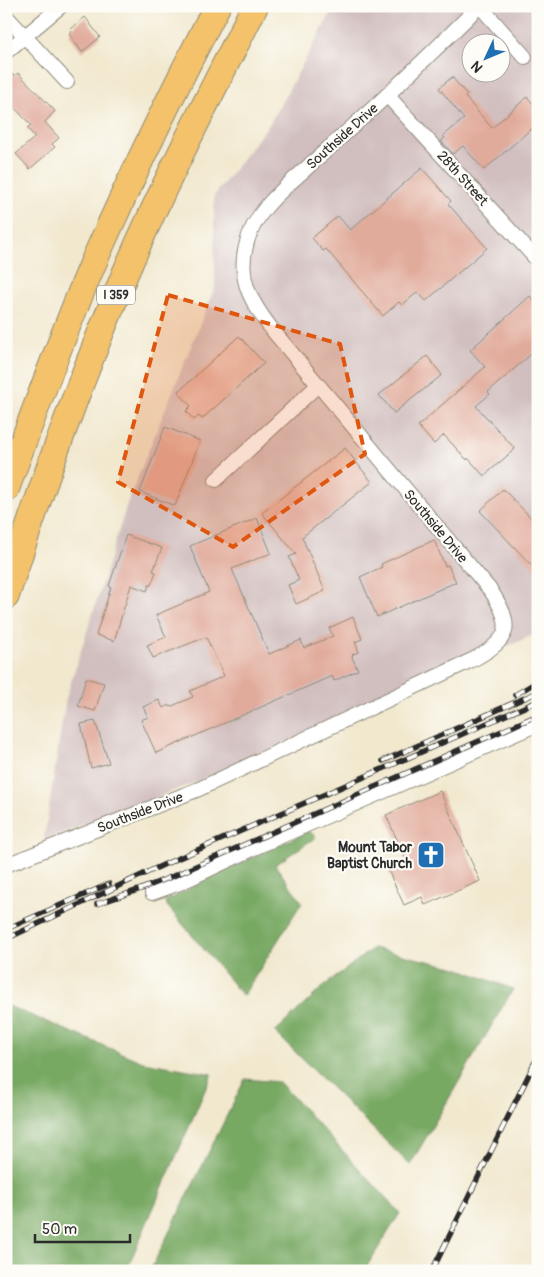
<svg xmlns="http://www.w3.org/2000/svg" width="544" height="1277" viewBox="0 0 544 1277" font-family="Pangolin,sans-serif">
<rect width="100%" height="100%" fill="#fdfcf7"/>
<filter id="ink" filterUnits="userSpaceOnUse"><feTurbulence type="fractalNoise" baseFrequency=".02" numOctaves="2"/><feDisplacementMap in="SourceGraphic" scale="10" xChannelSelector="R" yChannelSelector="G"/><feConvolveMatrix kernelMatrix="1 2 1 2 8 2 1 2 1" color-interpolation-filters="sRGB"/></filter>
<filter id="wash" filterUnits="userSpaceOnUse"><feTurbulence type="fractalNoise" baseFrequency=".0096" numOctaves="4" result="noise"/><feDisplacementMap in="SourceGraphic" scale="20" xChannelSelector="R" yChannelSelector="G"/><feGaussianBlur stdDeviation="1.12" result="paint"/><feColorMatrix in="noise" values="0 0 0 0 0 0 0 0 0 0 0 0 0 0 0 0 0 1.4 0 .05"/><feComposite in="paint" operator="in"/></filter>
<g filter="url(#wash)">
<rect width="100%" height="100%" fill="#f1e8ce"/>
<path fill="#d1bfbf" fill-rule="evenodd" d="M335,6h203v627l-344,150 -150,57 22,-142 62,-197 87,-214 -1,-91 56,-73zM472,42h30v30h-30z"/>
<g fill="#78a963" stroke="#526a47">
<polygon points="309,831 316,837 275,865 302,902 243,996 164,902 220,873"/>
<polygon points="373,948 457,968 513,989 410,1165 275,1032 324,986"/>
<polygon points="6,1005 143,1062 212,1074 126,1271 6,1271"/>
<polygon points="245,1079 279,1082 400,1213 364,1271 150,1271"/>
</g>
<g id="blocks">
<g fill="#e1ab9b">
<polygon points="85,17 100,37 82,52 69,34 72,32 70,30"/>
<polygon points="6,67 14,76 18,73 55,111 45,122 59,138 52,144 55,147 30,169 16,154 35,137 27,128 31,125 6,99"/>
<polygon points="452,77 467,95 465,97 492,128 527,97 538,109 538,123 484,170 463,146 453,154 441,141 445,138 443,136 464,119 439,88"/>
<polygon points="422,168 451,201 448,204 487,248 426,301 418,292 402,305 399,302 383,316 326,249 323,251 312,238 338,216 350,230"/>
<polygon points="530,296 538,305 538,348 488,392 490,394 476,406 515,449 484,476 468,458 467,460 444,435 434,444 418,426 485,367 470,350"/>
<polygon points="239,336 264,363 202,419 199,416 194,420 186,411 191,406 178,392"/>
<polygon points="427,356 442,375 394,413 379,395"/>
<polygon points="165,427 200,441 175,506 140,492"/>
<polygon points="345,448 372,482 302,537 325,591 296,604 288,585 299,580 289,557 296,554 262,513"/>
<polygon points="503,489 538,525 538,572 480,511"/>
<polygon points="257,518 271,553 232,569 269,654 301,640 304,648 333,636 329,628 353,617 362,639 355,642 359,652 353,654 352,657 358,670 334,681 332,676 156,753 141,720 148,717 143,707 159,700 163,708 169,705 170,707 193,697 190,691 224,676 206,637 153,658 147,645 166,637 156,615 209,592 190,546"/>
<polygon points="126,535 162,548 153,571 156,572 151,585 149,585 147,591 131,585 114,641 96,635 111,587 109,586"/>
<polygon points="434,540 445,566 448,565 456,582 377,617 360,577 382,567 381,564"/>
<polygon points="86,678 104,683 95,711 78,706"/>
<polygon points="95,721 109,763 91,768 81,724"/>
<polygon points="440,791 480,881 425,905 422,897 404,905 388,870 407,862 386,815"/>
</g>
</g>
</g>
<g filter="url(#ink)">
<use href="#blocks" fill-opacity="0" stroke="#8e8a7c" stroke-width="1"/>
<g fill="none" stroke-linecap="round" stroke-linejoin="round">
<defs>
<g id="street">
<polyline points="480,6 525,57"/>
<polyline points="6,16 67,82"/>
<polyline points="6,52 61,6"/>
<polyline points="387,95 538,261"/>
<polyline points="216,480 318,385"/>
<path d="M6,865l193,-76 275,-130c37,-20 40,-33 17,-68l-217,-259c-21,-27 -37,-51 -28,-86 8,-36 39,-58 65,-82 19,-17 39,-35 59,-53 37,-34 73,-69 109,-105"/>
<polyline points="152,893 180,883 263,844 538,724"/>
</g>
<g id="highway">
<path d="M6,489c29,-80 58,-159 92,-237 37,-83 77,-165 119,-246"/>
<path d="M6,596c35,-109 74,-216 119,-322 39,-91 85,-179 130,-268"/>
</g>
</defs>
<use href="#street" stroke="#8e8a7c" stroke-width="16"/>
<use href="#highway" stroke="#8e8a7c" stroke-width="28"/>
<use href="#street" stroke="#fff" stroke-width="14"/>
<use href="#highway" stroke="#f3c26a" stroke-width="26"/>
<defs>
<g id="rail">
<polyline points="515,695 538,681"/>
<polyline points="383,761 538,692"/>
<polyline points="97,904 141,889 171,877 538,715"/>
<polyline points="6,929 109,884"/>
<polyline points="6,939 163,865 538,701"/>
<polyline points="432,1271 538,1056"/>
</g>
</defs>
<use href="#rail" stroke="#2b2b2b" stroke-width="5.5"/>
<use href="#rail" stroke="#fdfcf7" stroke-width="4" stroke-dasharray="11" stroke-linecap="butt"/>
</g>
</g>
<path fill="#df570e" fill-opacity="0.2" stroke="#df570e" stroke-width="4" stroke-dasharray="10 6" stroke-linejoin="round" d="M168,295l172,49 25,110 -132,93 -115,-65z"/>
<defs>
<symbol id="church-square" viewBox="-11 -11 22 22"><rect x="-9" y="-9" width="18" height="18" rx="4" fill="#1f6fb2" stroke="#fdfcf7"/><path d="M-1.2-6h2.4v3.5h3.3v2.4h-3.3V6h-2.4V-.1h-3.3v-2.4h3.3Z" fill="#fff"/></symbol>
</defs>
<g fill-rule="evenodd">
<use href="#church-square" x="415" y="839" width="32" height="32"/>
</g>
<g text-anchor="middle" stroke-width="4.5" stroke-linejoin="round" paint-order="stroke">
<rect fill="#fdfcf7" stroke="#6a6a68" stroke-width="1" x="97" y="285.5" width="38" height="19" rx="4"/>
<g font-size="12" font-weight="bold" fill="#2b2b2b">
<text x="116" y="299">I 359</text>
</g>
<g font-size="14" fill="#2b2b2b" stroke="#fdfcf7">
<text transform="translate(342 136) rotate(-42)" y="5">Southside Drive</text>
<text transform="translate(463 178) rotate(48)" y="5">28th Street</text>
<text transform="translate(436 526) rotate(50)" y="5">Southside Drive</text>
<text transform="translate(140 812) rotate(-21)" y="5">Southside Drive</text>
</g>
<g font-size="14" font-weight="bold" fill="#2b2b2b" stroke="#fdfcf7" text-anchor="end">
<text x="412" y="852">Mount Tabor<tspan x="412" dy="16">Baptist Church</tspan></text>
</g>
</g>
<rect width="544" height="1277" fill="none" stroke="#fdfcf7" stroke-width="25"/>
<g transform="translate(486 58) rotate(226)"><circle r="24" fill="#fdfcf7" stroke="#a9a8a5"/>
<path d="M0-4L9 19L0 12L-9 19Z" fill="#1f6fb2"/>
<text y="-8" font-size="14" font-weight="bold" text-anchor="middle" fill="#2b2b2b">N</text>
</g>
<path d="M35 1234v8h95v-8" fill="none" stroke="#2b2b2b" stroke-width="2.5"/>
<text x="42" y="1234" font-size="15" fill="#2b2b2b" stroke="#fdfcf7" stroke-width="4" paint-order="stroke">50 m</text>
</svg>
